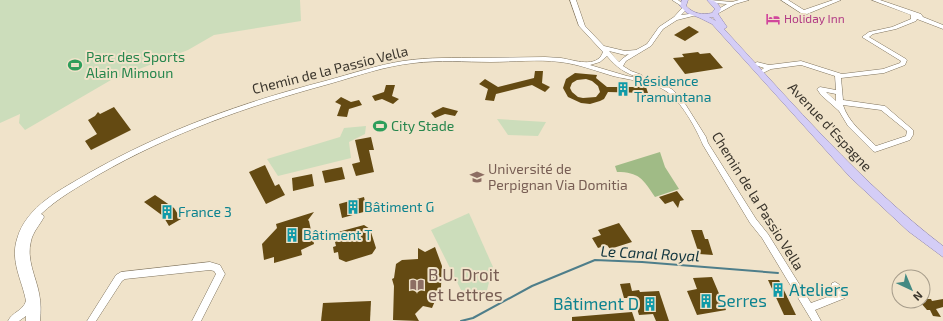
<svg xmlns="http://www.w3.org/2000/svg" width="943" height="321" viewBox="0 0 943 321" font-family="'Exo 2',sans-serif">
<rect width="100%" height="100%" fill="#f0e3ca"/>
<g fill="#cdb">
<polygon points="0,0 300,0 301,21 214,35 188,50 111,80 25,130 19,123 20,114 0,123"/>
<polygon points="497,119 546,122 538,136 508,135"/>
<polygon points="366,126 365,134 349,142 351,158 278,176 267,159 340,137 344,128"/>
<polygon points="469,213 493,267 486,294 467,302 431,230"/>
</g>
<path fill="#a0bb86" d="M660,152l5,15 14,22 -24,8c-12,-18 -16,-25 -38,-25l-2,-6z"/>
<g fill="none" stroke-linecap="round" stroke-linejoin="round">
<polyline stroke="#4e7e8a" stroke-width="2" points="461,321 473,318 532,286 595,260 642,262 778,273"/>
</g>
<g fill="#644a12" fill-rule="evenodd">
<polygon points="689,26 699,32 685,41 674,35"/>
<polygon points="698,52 700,54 710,53 723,68 685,74 673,58 684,57 682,54"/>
<polygon points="535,71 543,71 542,83 550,87 545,92 532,85 496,94 494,101 485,100 488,89 479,84 485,79 498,87 534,78"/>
<path d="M575,73l22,2 -1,3 11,9h39l2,6 -40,-1 -4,7 -4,2 -10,3 -9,-1 -13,-6 -5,-9 3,-9zM586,79l6,2 6,5 2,6 -4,5 -13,1 -5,-1 -6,-5 -2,-4 2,-5 5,-3z"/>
<polygon points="386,85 395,85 392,96 399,99 393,104 382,99 375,101 372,96 384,92"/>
<polygon points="341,97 351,102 359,100 362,105 349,109 347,117 337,116 341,105 335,102"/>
<polygon points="114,107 131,130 91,150 85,141 97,134 88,120 95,116 98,112 100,114"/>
<polygon points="443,107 458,111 455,116 445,114 435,118 431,113"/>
<polygon points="371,137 374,150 369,150 374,172 356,176 352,164 360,162 355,140"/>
<polygon points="265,165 275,186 279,184 285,195 266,204 249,172"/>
<polygon points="342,167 345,179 325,183 322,171"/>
<polygon points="312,174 314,186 293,191 292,178"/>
<polygon points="677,191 684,200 680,201 678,208 673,201 665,204 659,197"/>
<polygon points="155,195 174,208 181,219 169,226 163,216 144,202"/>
<polygon points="364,197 367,211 342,218 339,204"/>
<polygon points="314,212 308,220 309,221 314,244 301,250 302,255 274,263 274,257 264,260 262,244 277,228 276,224"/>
<polygon points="619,223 632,242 610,249 607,245 598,248 592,238 601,235 598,230"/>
<polygon points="364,225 370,229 376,248 372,254 346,262 339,259 338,252 334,253 333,247 336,246 334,238 338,232"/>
<polygon points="691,230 702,230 705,239 708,239 713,255 699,254"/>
<polygon points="435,247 442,266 441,287 432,308 423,306 415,314 419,321 393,320 394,286 392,279 394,278 396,264 402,260 418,259 418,248 425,252"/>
<polygon points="712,277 726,310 697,315 687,291 697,289 693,278"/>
<polygon points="768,280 779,280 796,315 784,315"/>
<polygon points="630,283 632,291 639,290 640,292 659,291 669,321 656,321 653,314 639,315 634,298 624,298 620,284"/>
<polygon points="925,299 931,299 932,301 943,299 943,307 936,309 941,317 933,316 930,310 927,310 921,303 926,302"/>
<polygon points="371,301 370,321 321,321 323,303"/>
<polygon points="632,312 635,321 572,321 572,317"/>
</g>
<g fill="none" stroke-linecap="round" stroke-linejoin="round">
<defs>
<g id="minor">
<path d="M570,0h6l9,26 19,20 21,5 11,-1 11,-6 12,-17 15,-10 9,-10 -11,-7h6l10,8 -7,7 16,-2v2l-20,5 -14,9 -12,17 -25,15 -3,5 8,5 11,4 1,1 -1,1 -2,1c-15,-5 -23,-10 -33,-22l-7,6 -10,3 37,11 28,5 13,6 5,3 11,12 22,35 2,6 48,76 12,15 43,69 25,-9 -5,-8 1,-3 3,-1c5,2 9,8 11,13l-1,3 -30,12 6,11h-9l-50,-83 -12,-15 -47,-78c-7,-17 -22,-44 -37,-54 -13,-9 -37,-11 -53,-15 -17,-5 -35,-12 -53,-14 -23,-3 -46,0 -69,0 -26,0 -52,-2 -77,1 -29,3 -57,13 -85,21 -81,22 -158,49 -231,91 -20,12 -40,23 -57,39l2,1 1,2c-5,9 -11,15 -13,24 -5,18 5,36 8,52 2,10 2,18 1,28h-14v-5l-7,5h-11c4,-9 15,-10 18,-20 -4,-21 -16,-40 -9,-62 9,-33 45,-50 72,-66 76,-43 152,-70 236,-92 26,-7 52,-16 78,-20 26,-4 52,-3 78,-3 21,0 43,-1 64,-1 5,0 11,1 16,1 13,2 36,11 42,-6l-24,-26zM609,51l16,4 4,-1 -7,5 -3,3z"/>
<polygon points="710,0 732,2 739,0 749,0 735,4 717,14 715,13 715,11 727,4 712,3 710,2"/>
<polygon points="781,0 788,0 804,10 833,0 841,0 807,14 801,13"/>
<path d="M872,0h8l41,14 2,3 20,8v4l-26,-10 -1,2 -20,8 -23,5 -4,3 37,22 1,1 -2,5 -21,8 -43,5 2,22 42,6 28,24v5l-3,5 -35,12 -2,-1 -25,-25 -9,-15 -18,-16 -4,-6 3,-2 16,3 -1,-14 -34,-11 -30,4 -8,4 -3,-2 4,-3 -9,-3 -1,-1 3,-2 12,3 32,-4 41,13 41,-5 17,-6 1,-2 -39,-24 7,-5 23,-5 19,-8v-4zM826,92l10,2v7zM843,105l38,5 26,21 -1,5 -30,10c-12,-12 -28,-24 -33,-41z"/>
<polygon points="210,262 220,265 225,274 201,321 192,321 216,274 214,271 210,270 125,279 122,281 96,321 87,321 116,275 121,272"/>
</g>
<path id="major" d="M682,0h6l-2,6c8,8 16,9 26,7l3,-4 -8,-9c8,0 10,2 14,9l-3,5 9,13 -3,2c70,76 137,154 219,217v11l-35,-26 -58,-54 -138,-153 -12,-6 -13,-5 -7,-7zM709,17h4l3,4z"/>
</defs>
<use href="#minor" stroke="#7f735d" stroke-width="1"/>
<use href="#major" stroke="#8c82ab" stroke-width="1"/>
<use href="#minor" fill="#fff" fill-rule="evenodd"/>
<use href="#major" fill="#d4cdf6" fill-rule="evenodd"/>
</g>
<defs>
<symbol id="hotel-bare" viewBox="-9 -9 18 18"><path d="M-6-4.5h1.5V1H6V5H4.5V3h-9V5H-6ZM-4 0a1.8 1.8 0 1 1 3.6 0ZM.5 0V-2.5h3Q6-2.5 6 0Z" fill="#d1479c" stroke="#f0e3ca" stroke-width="2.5" paint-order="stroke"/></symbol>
<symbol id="stadium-bare" viewBox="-9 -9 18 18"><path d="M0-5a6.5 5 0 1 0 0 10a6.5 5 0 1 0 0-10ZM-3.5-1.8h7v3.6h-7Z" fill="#2e9e5b" stroke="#f0e3ca" stroke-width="2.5" paint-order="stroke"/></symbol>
<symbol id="building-bare" viewBox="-9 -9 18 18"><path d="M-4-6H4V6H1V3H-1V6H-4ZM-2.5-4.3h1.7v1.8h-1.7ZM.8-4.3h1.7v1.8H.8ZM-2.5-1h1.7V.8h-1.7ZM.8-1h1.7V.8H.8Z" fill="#0f9aa8" stroke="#f0e3ca" stroke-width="2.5" paint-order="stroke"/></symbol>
<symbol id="university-bare" viewBox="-9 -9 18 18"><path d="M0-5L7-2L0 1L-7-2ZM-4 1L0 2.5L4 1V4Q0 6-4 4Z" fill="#8d6e63" stroke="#f0e3ca" stroke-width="2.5" paint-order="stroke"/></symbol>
<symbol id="library-bare" viewBox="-9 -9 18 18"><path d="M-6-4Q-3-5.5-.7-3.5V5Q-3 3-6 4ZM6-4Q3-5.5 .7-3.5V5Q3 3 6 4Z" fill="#8d6e63" stroke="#f0e3ca" stroke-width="2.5" paint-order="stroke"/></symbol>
</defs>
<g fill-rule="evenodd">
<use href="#hotel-bare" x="763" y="9" width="20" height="20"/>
<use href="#stadium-bare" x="65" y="55" width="20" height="20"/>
<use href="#building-bare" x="613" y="79" width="20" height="20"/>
<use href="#stadium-bare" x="370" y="116" width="20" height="20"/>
<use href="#university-bare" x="467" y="167" width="20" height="20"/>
<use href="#building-bare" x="343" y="197" width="20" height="20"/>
<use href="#building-bare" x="157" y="202" width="20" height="20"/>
<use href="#building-bare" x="282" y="225" width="20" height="20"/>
<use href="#library-bare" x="407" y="275" width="20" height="20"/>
<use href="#building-bare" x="768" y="280" width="20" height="20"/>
<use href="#building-bare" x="696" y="291" width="20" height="20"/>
<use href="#building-bare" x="640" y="294" width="20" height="20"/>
</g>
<g text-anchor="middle" stroke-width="4" stroke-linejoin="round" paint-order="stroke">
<g font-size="12" fill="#b23c85" stroke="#f0e3ca" text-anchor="start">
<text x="784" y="23">Holiday Inn</text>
</g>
<g font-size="14" fill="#27864d" stroke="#f0e3ca" text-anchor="start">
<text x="86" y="62">Parc des Sports<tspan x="86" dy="16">Alain Mimoun</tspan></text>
<text x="391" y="131">City Stade</text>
</g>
<g font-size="14" fill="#3a352c" stroke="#f0e3ca">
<text transform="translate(330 70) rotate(-14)" y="5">Chemin de la Passio Vella</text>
<text transform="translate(830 127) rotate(47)" y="5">Avenue d'Espagne</text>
<text transform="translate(758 201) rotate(58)" y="5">Chemin de la Passio Vella</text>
</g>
<g font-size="14" fill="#0d838f" stroke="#f0e3ca" text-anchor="start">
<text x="634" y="86">Résidence<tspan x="634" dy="16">Tramuntana</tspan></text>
<text x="364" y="212">Bâtiment G</text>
<text x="178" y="217">France 3</text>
<text x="303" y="240">Bâtiment T</text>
</g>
<g font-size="14" fill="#785e54" stroke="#f0e3ca" text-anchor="start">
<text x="488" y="174">Université de<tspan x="488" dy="16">Perpignan Via Domitia</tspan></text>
</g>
<g font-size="15" font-style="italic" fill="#11353e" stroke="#f0e3ca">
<text transform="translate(650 254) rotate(3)" y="5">Le Canal Royal</text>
</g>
<g font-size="17" fill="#785e54" stroke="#f0e3ca" text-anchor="start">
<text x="428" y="281">B.U. Droit<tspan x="428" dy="20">et Lettres</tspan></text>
</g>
<g font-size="17" fill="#0d838f" stroke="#f0e3ca" text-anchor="start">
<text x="789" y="296">Ateliers</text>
<text x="717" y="307">Serres</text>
<text x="639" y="310" text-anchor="end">Bâtiment D</text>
</g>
</g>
<g transform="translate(911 289) rotate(136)"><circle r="19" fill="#f0e3ca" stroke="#a79d8b"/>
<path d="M0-3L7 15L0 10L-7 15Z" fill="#448a83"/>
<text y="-6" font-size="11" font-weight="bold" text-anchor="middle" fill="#3a352c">N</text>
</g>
</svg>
